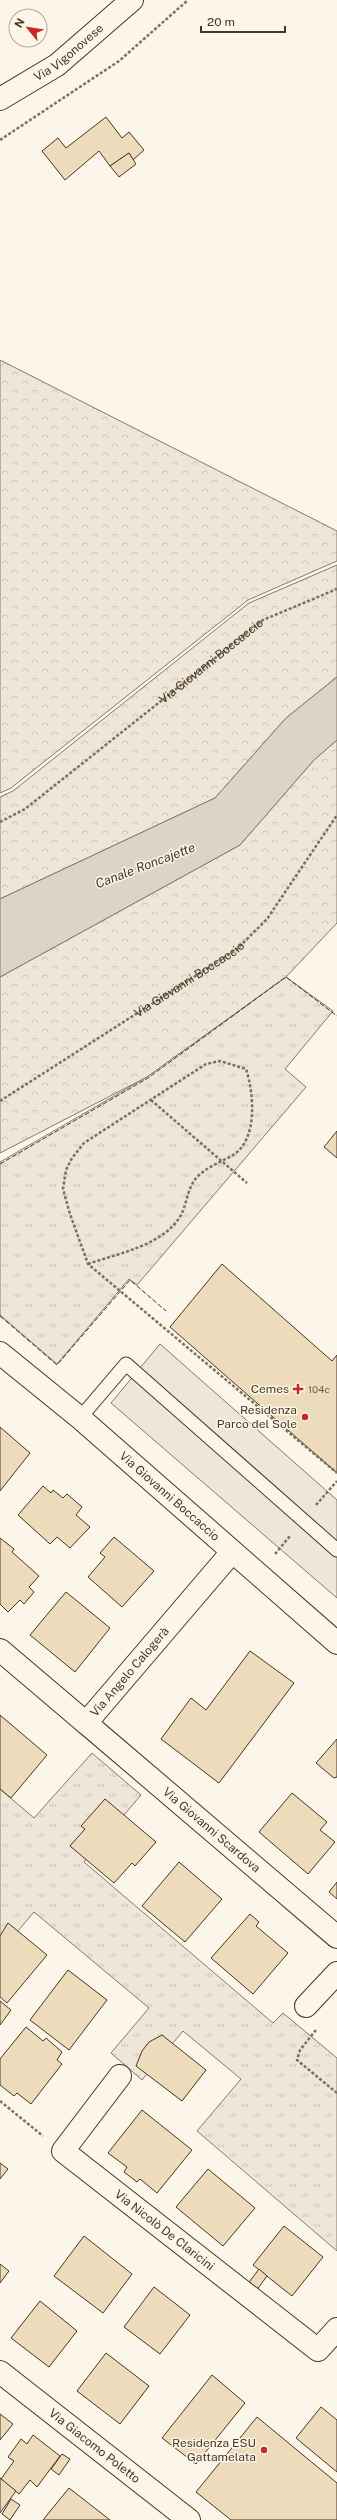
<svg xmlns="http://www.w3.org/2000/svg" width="337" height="2520" viewBox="0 0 337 2520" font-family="'Public Sans',sans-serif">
<defs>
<pattern id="forest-crowns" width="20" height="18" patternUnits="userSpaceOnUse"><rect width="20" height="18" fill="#ede6d9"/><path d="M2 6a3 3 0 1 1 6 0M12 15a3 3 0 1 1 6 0" fill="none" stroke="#cdc6ba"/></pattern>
<pattern id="park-tufts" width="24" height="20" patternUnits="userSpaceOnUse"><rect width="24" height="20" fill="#ede6d9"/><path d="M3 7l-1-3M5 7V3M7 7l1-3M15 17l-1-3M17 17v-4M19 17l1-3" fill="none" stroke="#cdc6ba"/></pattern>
</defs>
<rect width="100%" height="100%" fill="#fbf6e9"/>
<g fill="url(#forest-crowns)" stroke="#887966">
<polygon points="0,360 337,531 337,561 248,600 11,788 0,793"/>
<polygon points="337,565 337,677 286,718 215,798 0,899 0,797 13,791 249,603"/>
<polygon points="337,740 337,923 286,977 147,1077 0,1153 0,977 240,845 314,760"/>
</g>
<g fill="url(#park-tufts)" stroke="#887966">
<polygon points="286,977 333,1011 285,1069 306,1087 137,1285 129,1279 57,1364 0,1315 0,1162 147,1077"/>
<polygon points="92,1753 141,1795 84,1862 273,2023 283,2013 337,2058 337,2251 197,2131 241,2079 183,2031 142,2080 111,2053 149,2008 34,1912 0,1952 0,1789 34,1818"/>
</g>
<polygon fill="#ede7d9" stroke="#887966" points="160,1344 337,1500 337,1598 111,1403"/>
<polygon fill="#dcd4c6" stroke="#887966" points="337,677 337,740 314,760 240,845 0,977 0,899 215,798 286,718"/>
<g fill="#ecdcbc" stroke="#4a3520">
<polygon points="106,117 122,138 129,132 144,150 133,160 129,153 110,166 99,151 65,180 42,151 58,138 66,148"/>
<polygon points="129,153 136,164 119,177 110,166"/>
<polygon points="337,1131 337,1158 324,1147"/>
<polygon points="222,1264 332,1361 337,1355 337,1473 170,1327"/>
<polygon points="0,1427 30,1453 0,1491"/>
<polygon points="43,1486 51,1493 53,1490 63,1498 67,1494 82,1507 76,1515 90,1527 70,1548 57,1537 50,1544 18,1515"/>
<polygon points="114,1537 154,1571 122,1607 88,1577 105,1557 100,1553"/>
<polygon points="0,1538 14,1549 12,1552 39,1576 29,1587 34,1592 24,1604 20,1600 8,1612 0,1604"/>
<polygon points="66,1592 110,1628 75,1672 30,1635"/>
<polygon points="250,1651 294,1683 219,1783 161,1739 191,1698 206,1710"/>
<polygon points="0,1715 47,1755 11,1798 0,1789"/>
<polygon points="337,1739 337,1777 334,1778 316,1763"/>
<polygon points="292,1793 327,1822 320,1830 335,1842 308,1874 259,1832"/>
<polygon points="105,1799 156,1842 135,1866 132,1863 114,1883 70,1846 85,1829 81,1826"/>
<polygon points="179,1862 222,1899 185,1942 142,1906"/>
<polygon points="337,1882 337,1899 329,1892"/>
<polygon points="250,1914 259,1922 256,1926 288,1953 253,1994 211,1958"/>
<polygon points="8,1923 47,1955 7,2003 0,1997 0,1936"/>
<polygon points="68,1970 107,2000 69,2050 30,2020"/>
<polygon points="0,2001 11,2010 0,2025"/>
<polygon points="26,2027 43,2041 46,2038 62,2052 57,2060 62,2064 31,2104 17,2093 14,2096 0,2085 0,2059"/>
<polygon points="162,2035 206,2070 182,2101 136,2066 142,2051 149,2042"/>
<polygon points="142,2110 192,2150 157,2193 140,2179 137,2182 124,2172 127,2167 108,2153"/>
<polygon points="0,2163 8,2169 0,2179"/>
<polygon points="208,2169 255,2208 223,2246 176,2207"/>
<polygon points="284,2226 323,2257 292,2296 253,2265"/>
<polygon points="84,2236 132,2274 103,2313 54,2276"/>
<polygon points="0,2264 9,2271 0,2283"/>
<polygon points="259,2269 267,2276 256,2291 247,2285"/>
<polygon points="154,2287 190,2315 160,2354 124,2327"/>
<polygon points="40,2301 77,2331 49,2367 11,2338"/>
<polygon points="106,2353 149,2386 120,2424 77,2391"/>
<polygon points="212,2375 245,2403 196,2464 162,2438"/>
<polygon points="321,2407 337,2420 337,2472 296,2438"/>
<polygon points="0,2414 13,2424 0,2440"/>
<polygon points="257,2417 337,2483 337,2520 231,2520 196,2492"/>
<polygon points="33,2435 60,2456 37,2487 30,2480 19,2494 1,2479 14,2461 8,2457 21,2439 27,2444"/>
<polygon points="62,2454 70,2459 59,2475 51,2469"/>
<polygon points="0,2478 16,2491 0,2513"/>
<polygon points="69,2488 110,2520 43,2520"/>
<polygon points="11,2499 20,2505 10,2520 2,2514"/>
</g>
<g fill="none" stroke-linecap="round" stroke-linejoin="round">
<defs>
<polyline id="lane" points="80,1418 126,1364 337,1550"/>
<g id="street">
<path id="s3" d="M0,1650l86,73 146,-171"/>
<path id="s4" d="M86,1723l251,214"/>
<polyline points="306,2006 337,1973"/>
<path id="s5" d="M120,2076l-57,75 255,199 19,-21"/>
<path id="s6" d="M0,2372l189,148"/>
</g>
<g id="secondary">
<path id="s7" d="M0,99l57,-34 75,-65"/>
<path id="s8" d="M0,1353l80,65 257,225"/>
</g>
</defs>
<use href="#lane" stroke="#4a3520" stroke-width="15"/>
<use href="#street" stroke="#4a3520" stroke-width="24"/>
<use href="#secondary" stroke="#4a3520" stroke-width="24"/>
<g stroke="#7f6f5c" stroke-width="2.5" stroke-dasharray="3 2" stroke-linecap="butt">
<polyline points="0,140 119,61 188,0"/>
<path id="s1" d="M0,822l25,-13 238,-189 74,-31"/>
<polyline points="151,1100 247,1183"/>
<path id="s2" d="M0,1101l236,-151 31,-31 70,-104"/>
<path d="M88,1264c31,-11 78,-19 94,-51 5,-11 6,-26 15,-36 10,-10 24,-15 36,-22 25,-15 21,-62 13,-86l-26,-8 -14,3 -122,79 -12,15 -6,12 -3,19 7,25 18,50 249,209"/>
<polyline points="316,1505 337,1481"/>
<polyline points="275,1554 290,1536"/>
<polyline points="316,2030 300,2050 297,2060 337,2093"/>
<polyline points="0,2101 43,2136"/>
</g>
<use href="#lane" stroke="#fbf6e9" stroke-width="13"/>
<use href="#street" stroke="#fbf6e9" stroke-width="22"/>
<use href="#secondary" stroke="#fbf6e9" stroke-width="22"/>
<g stroke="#4a3520" stroke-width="1" stroke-dasharray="5 2" stroke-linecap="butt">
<polyline points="0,1164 148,1078 286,977 337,1016"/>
<polyline points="0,1316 57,1365 130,1280 166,1311"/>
</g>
</g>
<g fill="#c62828" stroke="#fbf6e9" stroke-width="1.5">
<path d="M296 1383h4v4h4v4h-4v4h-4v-4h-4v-4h4z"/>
<circle cx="305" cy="1417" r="4"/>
<circle cx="264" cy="2450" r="4"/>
</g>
<g text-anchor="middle" stroke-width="3" stroke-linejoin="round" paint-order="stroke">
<g font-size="10" fill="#725f47">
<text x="319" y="1393">104c</text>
</g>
<g font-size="12" fill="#4a3520" stroke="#fbf6e9">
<text dy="4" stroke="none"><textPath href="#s7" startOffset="83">Via Vigonovese</textPath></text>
<text dy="4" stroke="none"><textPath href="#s1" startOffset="266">Via Giovanni Boccaccio</textPath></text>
<text dy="4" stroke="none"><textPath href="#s2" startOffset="225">Via Giovanni Boccaccio</textPath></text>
<text dy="4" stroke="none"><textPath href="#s8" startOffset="222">Via Giovanni Boccaccio</textPath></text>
<text dy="4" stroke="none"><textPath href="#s3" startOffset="180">Via Angelo Calogerà</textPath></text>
<text dy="4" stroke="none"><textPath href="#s4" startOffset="165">Via Giovanni Scardova</textPath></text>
<text dy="4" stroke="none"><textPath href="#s5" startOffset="223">Via Nicolò De Claricini</textPath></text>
<text dy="4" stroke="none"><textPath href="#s6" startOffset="120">Via Giacomo Poletto</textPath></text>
</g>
<g font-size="12" fill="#4a3520" stroke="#fbf6e9" text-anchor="end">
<text x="289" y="1393">Cemes</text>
<text x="297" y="1414">Residenza<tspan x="297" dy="14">Parco del Sole</tspan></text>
<text x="256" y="2447">Residenza ESU<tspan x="256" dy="14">Gattamelata</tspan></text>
</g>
<g font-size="13" font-style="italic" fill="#4a3520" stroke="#fbf6e9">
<text transform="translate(145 865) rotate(-21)" y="5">Canale Roncajette</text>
</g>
</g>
<g transform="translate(28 28) rotate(300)"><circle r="19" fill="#fbf6e9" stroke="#b4a999"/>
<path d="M0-3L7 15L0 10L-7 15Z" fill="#c62828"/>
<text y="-6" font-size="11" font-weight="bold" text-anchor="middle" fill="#4a3520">N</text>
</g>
<path d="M201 26v6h84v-6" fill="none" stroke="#4a3520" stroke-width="2"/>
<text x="207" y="26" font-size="12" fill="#4a3520" stroke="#fbf6e9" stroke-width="3" paint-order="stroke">20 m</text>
</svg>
